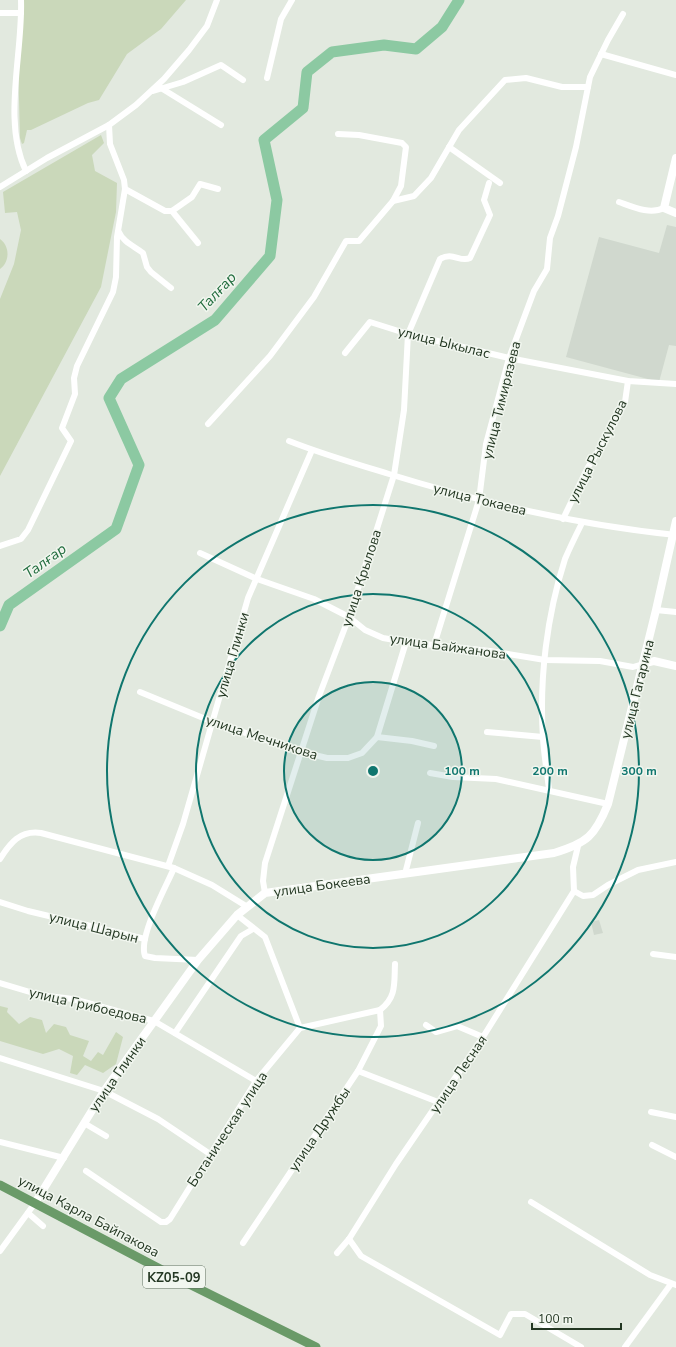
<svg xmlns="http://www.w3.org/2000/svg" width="676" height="1347" viewBox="0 0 676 1347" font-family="'Nunito Sans',sans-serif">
<rect width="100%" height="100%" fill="#e2e9df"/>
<g fill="#d0d8ce">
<polygon points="667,225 676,227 676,346 669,345 659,382 566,357 599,237 659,253"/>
<polygon points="599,920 603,933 594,935 591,922"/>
</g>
<g fill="#cad8ba">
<polygon points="23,0 186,0 161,29 127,54 99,100 88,103 31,130 27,130 24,143 22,144 20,138 18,60"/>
<polygon points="101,135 104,143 92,155 95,171 117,183 116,212 101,287 0,476 0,299 14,264 21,230 17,212 5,213 3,192"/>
<path d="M0,239c10,7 10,23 0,30z"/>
<polygon points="0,1006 8,1008 7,1012 19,1024 30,1017 42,1020 46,1033 54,1024 66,1027 70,1035 89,1041 83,1056 91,1061 98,1052 103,1055 116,1032 123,1037 116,1064 103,1073 85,1065 77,1075 70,1073 73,1056 59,1049 43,1054 0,1041"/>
</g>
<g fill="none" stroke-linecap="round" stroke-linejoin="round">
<polyline stroke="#8cc9a2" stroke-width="11" points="0,626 9,605 116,529 139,465 109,398 121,379 215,320 270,256 277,200 264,140 303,108 307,72 332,52 384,45 416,49 442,27 459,0"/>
<g stroke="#fff" stroke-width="6">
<path d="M21,0c2,53 -19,122 5,171"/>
<polyline points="0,13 21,13"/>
<polyline points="601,54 676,75"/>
<polyline points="267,78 281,19 292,0"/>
<polyline points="161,88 221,125"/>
<polyline points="153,91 183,82 221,65 243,80"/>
<polyline points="338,134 359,135 402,143 406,147 401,186 393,201"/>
<polyline points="449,147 500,183"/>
<polyline points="0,187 47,158 109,125 136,105 164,79 189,50 207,26 217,0"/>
<polyline points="125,189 165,211 172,211 192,197 200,184 218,189"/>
<path d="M619,202c14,5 31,13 45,6"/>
<polyline points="172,211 198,243"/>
<path d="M119,232c4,10 15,14 24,21l4,14 4,5 20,16"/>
<polyline points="345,353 370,322 408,334 509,358 628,381 676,384"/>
<polyline points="208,424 270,356 314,297 346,241 359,241 393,201 414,196 431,178 459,130 505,80 526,78 562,87 588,87"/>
<path d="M289,441c33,13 67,23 100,33 94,29 189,51 287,61"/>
<polyline points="563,519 588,467 604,442 625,402 628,381"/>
<polyline points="0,546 21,539 28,530 71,441 62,428 75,394 74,378 77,366 113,292 116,277 117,237 125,189 124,180 110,144 109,125"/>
<polyline points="200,553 257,579 314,599 349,617 365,630 383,638 406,642 490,651 545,660 600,661 633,667 643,664"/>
<polyline points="656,610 676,612"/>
<polyline points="434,645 479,500 486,444 509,358 534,291 547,269 550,238 558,216 576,147 590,77 608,40 623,14"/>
<polyline points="140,692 213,722 302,752 327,758 348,758 362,753 377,737 406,642"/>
<polyline points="487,732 543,737"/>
<polyline points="377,737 412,741 434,746"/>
<polyline points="430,773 453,777 496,779 608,804"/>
<path d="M549,789c-2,-17 -5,-34 -6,-51 -4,-59 4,-123 22,-179 5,-12 11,-24 17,-36"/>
<polyline points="578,846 573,867 574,891 583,896 593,895 608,885 638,870 676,862"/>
<path d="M0,859c10,-16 20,-29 41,-26l133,35 38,17 34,21"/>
<polyline points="168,866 183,824 248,598 312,450"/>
<path d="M174,868c-8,19 -36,69 -29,88l10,2 43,2"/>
<polyline points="405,874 418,823"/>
<path d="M265,893l-2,-12 2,-18 54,-167 30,-79 45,-142 10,-65 4,-76 32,-75c13,-8 20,4 30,-1l20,-43 -6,-15 5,-17"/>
<polyline points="0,902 28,911 145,939"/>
<polyline points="237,915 265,937 300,1028"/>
<polyline points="653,954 676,957"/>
<polyline points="0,983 40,995 73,999 154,1021 256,1081"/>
<polyline points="426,1025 436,1032 457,1026 483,1037"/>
<polyline points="175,1033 241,936 253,929"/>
<polyline points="0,1058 104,1091 158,1119 210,1154"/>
<polyline points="358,1071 438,1102"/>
<polyline points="651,1112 676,1117"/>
<polyline points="84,1123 106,1136"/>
<polyline points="0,1142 64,1158"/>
<polyline points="652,1145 676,1157"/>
<path d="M86,1171l75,51h5l4,-3 86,-138 44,-53 80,-18c17,-13 14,-27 15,-46"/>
<polyline points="531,1202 650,1275 676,1285"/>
<polyline points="28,1213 43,1226"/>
<polyline points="349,1239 361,1256 500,1335 511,1314 525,1314 581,1347"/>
<polyline points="243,1243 358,1071 381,1026 380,1010"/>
<polyline points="0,1251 35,1203"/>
<polyline points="337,1253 349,1239 396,1164 483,1037 574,891"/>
<polyline points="625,1347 671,1284"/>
</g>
<g stroke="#fff" stroke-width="8">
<polyline points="676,158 664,208 676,213"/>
<polyline points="643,664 654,661 676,666"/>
<path d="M35,1203l69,-112 94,-131 39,-45 28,-22 289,-40c33,-10 41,-17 54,-49l48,-194 20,-89"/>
</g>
<polyline stroke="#6a9a68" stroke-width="9" points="0,1185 181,1280 316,1347"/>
</g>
<circle cx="373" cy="771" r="89" fill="#0f766e" fill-opacity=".12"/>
<g fill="none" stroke="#0f766e" stroke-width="2">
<circle cx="373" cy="771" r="89"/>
<circle cx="373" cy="771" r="177"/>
<circle cx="373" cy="771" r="266"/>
</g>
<g text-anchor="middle" stroke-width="3" stroke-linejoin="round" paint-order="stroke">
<rect fill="#f1f6ef" stroke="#617060" stroke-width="1" x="143" y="1266" width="62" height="22" rx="3"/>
<g font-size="13" font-weight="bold" fill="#233722">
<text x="174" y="1282">KZ05-09</text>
</g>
<g font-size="14" fill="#233722" stroke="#f1f6ef">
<text transform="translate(444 342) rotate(14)" y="5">улица Ыкылас</text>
<text transform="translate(501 400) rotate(-76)" y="5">улица Тимирязева</text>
<text transform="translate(597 451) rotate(-63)" y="5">улица Рыскулова</text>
<text transform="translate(480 499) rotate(14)" y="5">улица Токаева</text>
<text transform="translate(361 578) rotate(-72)" y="5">улица Крылова</text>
<text transform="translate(448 646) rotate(8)" y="5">улица Байжанова</text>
<text transform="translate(232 655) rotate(-74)" y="5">улица Глинки</text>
<text transform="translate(637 689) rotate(-76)" y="5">улица Гагарина</text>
<text transform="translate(262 737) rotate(18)" y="5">улица Мечникова</text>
<text transform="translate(322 885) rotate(-8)" y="5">улица Бокеева</text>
<text transform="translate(94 927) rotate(14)" y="5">улица Шарын</text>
<text transform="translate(88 1005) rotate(13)" y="5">улица Грибоедова</text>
<text transform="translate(117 1074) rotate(-55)" y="5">улица Глинки</text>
<text transform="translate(458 1074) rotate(-56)" y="5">улица Лесная</text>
<text transform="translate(227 1129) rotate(-57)" y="5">Ботаническая улица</text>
<text transform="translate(319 1129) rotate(-56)" y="5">улица Дружбы</text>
<text transform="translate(89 1216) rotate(28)" y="5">улица Карла Байпакова</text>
</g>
<g font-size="15" font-style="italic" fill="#226d3e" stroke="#f1f6ef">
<text transform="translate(217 292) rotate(-47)" y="5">Талғар</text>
<text transform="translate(45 561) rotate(-36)" y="5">Талғар</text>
</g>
</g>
<circle cx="373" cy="771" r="6" fill="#0f766e" stroke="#f1f6ef" stroke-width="2"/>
<g font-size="12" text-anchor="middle" font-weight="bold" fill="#0f766e" stroke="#f1f6ef" stroke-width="3" stroke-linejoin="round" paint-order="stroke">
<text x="462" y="775">100 m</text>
<text x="550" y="775">200 m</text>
<text x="639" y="775">300 m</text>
</g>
<path d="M532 1323v6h89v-6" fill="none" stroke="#233722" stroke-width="2"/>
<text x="538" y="1323" font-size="12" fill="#233722" stroke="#f1f6ef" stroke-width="3" paint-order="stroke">100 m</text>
</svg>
